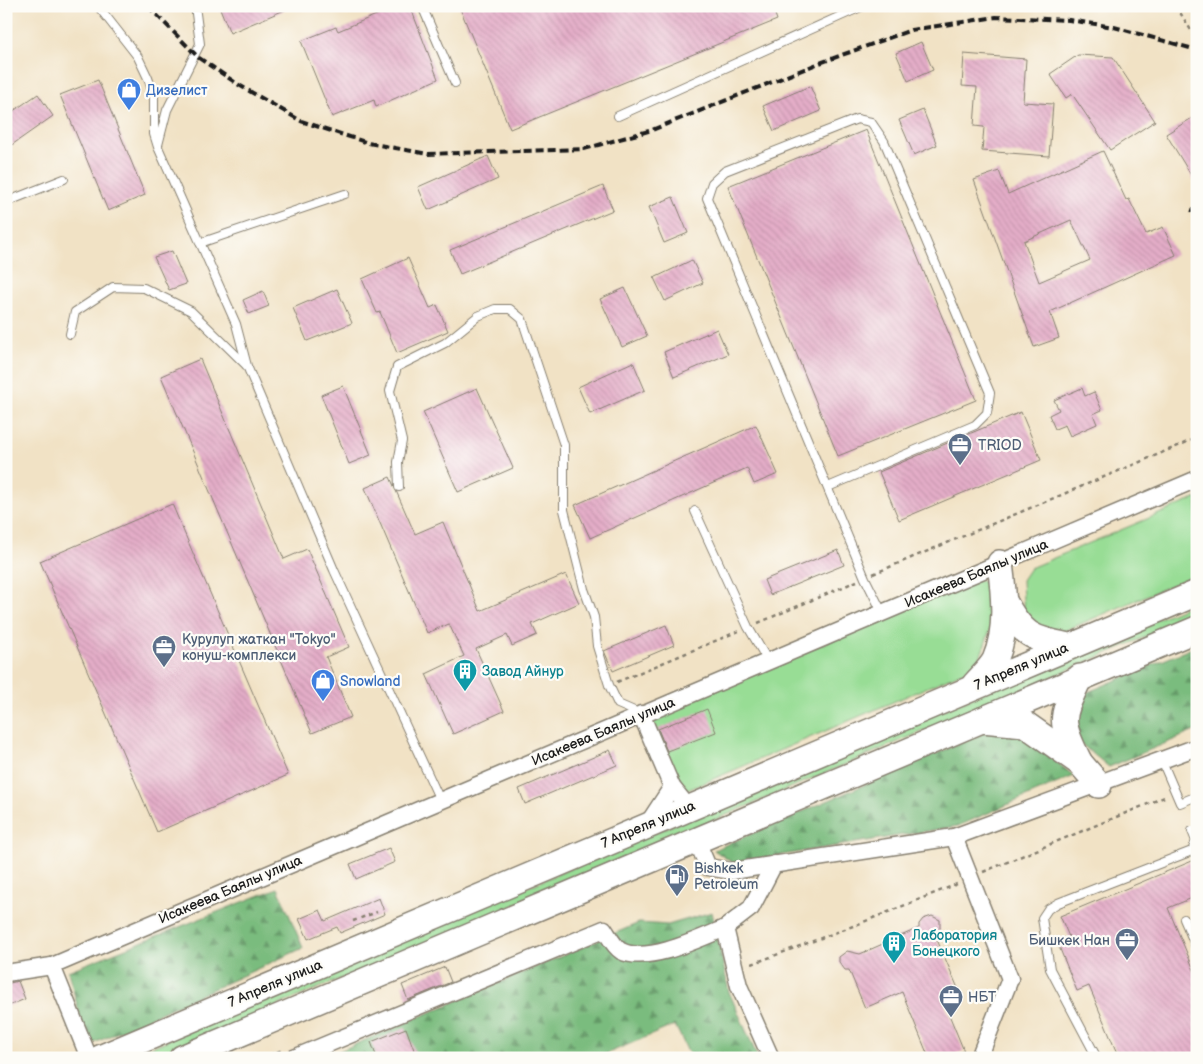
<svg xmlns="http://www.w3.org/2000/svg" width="1203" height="1064" viewBox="0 0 1203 1064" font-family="'Balsamiq Sans',sans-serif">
<defs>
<pattern id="forest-firs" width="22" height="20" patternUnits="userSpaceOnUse" patternTransform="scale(1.25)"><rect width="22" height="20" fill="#7abc7e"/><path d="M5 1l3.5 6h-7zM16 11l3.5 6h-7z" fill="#639866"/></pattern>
<pattern id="building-back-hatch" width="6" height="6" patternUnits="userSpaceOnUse" patternTransform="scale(1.25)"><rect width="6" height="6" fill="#e4adc8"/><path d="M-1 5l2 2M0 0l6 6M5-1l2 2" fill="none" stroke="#c394ab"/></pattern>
</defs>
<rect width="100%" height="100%" fill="#fdfcf7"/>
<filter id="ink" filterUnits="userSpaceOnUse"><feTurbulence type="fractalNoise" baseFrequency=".02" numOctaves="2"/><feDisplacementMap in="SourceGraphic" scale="10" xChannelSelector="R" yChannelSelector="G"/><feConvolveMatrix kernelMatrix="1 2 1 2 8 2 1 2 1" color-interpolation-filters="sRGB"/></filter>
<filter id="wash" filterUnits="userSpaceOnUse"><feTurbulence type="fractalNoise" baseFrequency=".0096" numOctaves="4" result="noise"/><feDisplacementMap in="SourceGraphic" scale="20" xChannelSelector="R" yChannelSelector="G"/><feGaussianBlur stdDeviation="1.12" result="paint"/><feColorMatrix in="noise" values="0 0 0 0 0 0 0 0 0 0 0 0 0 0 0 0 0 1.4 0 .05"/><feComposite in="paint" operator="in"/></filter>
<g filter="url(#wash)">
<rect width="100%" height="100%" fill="#f1e2c5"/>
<g fill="#98dd95" stroke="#5a7c58">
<polygon points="1197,498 1197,574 1064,631 1040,631 1024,618 1022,580 1030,568"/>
<polygon points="977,579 991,586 994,619 977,666 683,792 651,716"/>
<polygon points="1197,602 1197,615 154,1058 126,1058"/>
</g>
<g fill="url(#forest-firs)" stroke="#4b6c4d">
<polygon points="1197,646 1197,730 1109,767 1075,739 1081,695"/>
<polygon points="1016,729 1074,776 958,826 733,863 714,850 991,730"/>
<polygon points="278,888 303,948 88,1046 68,971"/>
<polygon points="712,912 729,992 758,1058 691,1058 675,1025 596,1058 337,1058 335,1053 639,923 668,925"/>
</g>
<g id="blocks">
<g fill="url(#building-back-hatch)" fill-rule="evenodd">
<polygon points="219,6 294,6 230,33"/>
<polygon points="398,6 410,6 438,79 376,107 374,100 332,117 301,41 336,27 338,31"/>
<polygon points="459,6 772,6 777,20 510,129"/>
<polygon points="921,42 933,70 908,81 896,53"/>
<polygon points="964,54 1026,59 1023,102 1053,104 1049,156 982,151 984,127 974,126 977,87 962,86"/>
<polygon points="1078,55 1113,57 1155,121 1110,150 1072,94 1066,98 1050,74"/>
<polygon points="98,80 145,195 108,211 60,95"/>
<polygon points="810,86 821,111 774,131 763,106"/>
<polygon points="38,94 53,116 6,149 6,116"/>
<polygon points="923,110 937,145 914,155 899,120"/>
<polygon points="1197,115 1197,185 1166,134"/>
<polygon points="866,130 976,400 838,456 728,186"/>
<path d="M1103,151l23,49 3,-1 17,35 17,-7 13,28 -126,57 9,26 -25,9 -60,-167 25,-9 9,23zM1071,220l19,40 -51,22 -15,-41z"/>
<polygon points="488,156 498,179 428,210 418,187"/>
<polygon points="603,186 613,210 460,274 450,250"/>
<polygon points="673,197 688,233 664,243 649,207"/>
<polygon points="172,251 186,284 169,290 154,257"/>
<polygon points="408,258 430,308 437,305 448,331 397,353 380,312 377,313 362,279"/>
<polygon points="692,260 703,283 665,301 654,278"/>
<polygon points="625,288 647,336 622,347 600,299"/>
<polygon points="337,289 352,323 307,341 293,308"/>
<polygon points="263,291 269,306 249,314 243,300"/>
<polygon points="717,329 728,354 674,377 664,352"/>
<polygon points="200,359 284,559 307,549 349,647 326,657 351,717 312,733 161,376"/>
<polygon points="633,362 645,390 590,414 578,387"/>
<polygon points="343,386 371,455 349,464 321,395"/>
<polygon points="477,388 513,468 458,492 423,412"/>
<polygon points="1082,388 1085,396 1094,392 1102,410 1093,414 1097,424 1070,436 1065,425 1055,429 1049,415 1059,410 1054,400"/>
<polygon points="1021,412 1041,460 899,520 879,472"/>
<polygon points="756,425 778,474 754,484 747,468 590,538 575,505"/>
<polygon points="390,477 415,534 443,522 480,611 566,574 579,603 532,624 537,635 512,646 507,635 476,649 504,711 453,734 426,674 464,656 449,624 427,633 365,488"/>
<polygon points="172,504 288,775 157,832 40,561"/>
<polygon points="838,550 844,565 770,595 764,580"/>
<polygon points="666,625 674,645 613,671 604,651"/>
<polygon points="707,709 716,732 667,751 658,729"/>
<polygon points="610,750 617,765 525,804 519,789"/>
<polygon points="389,848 395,862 356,879 350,864"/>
<polygon points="1197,859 1197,896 1168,908 1197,977 1197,1058 1119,1058 1089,986 1077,991 1058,944 1070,939 1060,916"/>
<polygon points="379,898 385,914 340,933 337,927 308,939 299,919 320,910 325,921"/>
<polygon points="932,916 940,920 940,931 935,935 960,993 943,1000 964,1051 946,1058 929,1058 902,992 865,1008 849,970 845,970 839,962 839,957 847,951 860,954 919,928 919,924 923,919"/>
<polygon points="445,967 451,982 408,1000 402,985"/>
<polygon points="18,981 25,999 6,1007 6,984"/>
<polygon points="406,1028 417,1058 377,1058 371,1042"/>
</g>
</g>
</g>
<g filter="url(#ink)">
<use href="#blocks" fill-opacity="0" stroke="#867f70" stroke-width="1"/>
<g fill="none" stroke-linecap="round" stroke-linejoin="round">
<defs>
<g id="service">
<polyline points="98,6 138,57 148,78 154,95 154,134 158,147 236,324 247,366 334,570 440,800"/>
<polyline points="422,6 455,83"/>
<polyline points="618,116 863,6"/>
<polyline points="158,145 167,110 200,44 195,6"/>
<polyline points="6,202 64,179"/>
<polyline points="200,243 345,194"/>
<polyline points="70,334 75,312 113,287 144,288 191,311 246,365"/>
<polyline points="399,487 398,462 402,441 390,391 397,367 445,343 478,316 495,309 510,309 522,319 564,445 564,510 584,589 594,617 597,646 609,685 618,704 641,714"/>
<polyline points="828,487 975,425 987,413 990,393 884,141 871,122 857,119 725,171 712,183 707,198 865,578 882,612"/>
<polyline points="695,511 748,627 768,661"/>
<polyline points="1162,761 1180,803 1197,796"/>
<polyline points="1184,919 1197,949"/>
<polyline points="1097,1058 1050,969 1042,918 1048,909 1058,903 1192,851 1196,841 1192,831"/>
</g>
<g id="minor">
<polyline points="641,714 672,787 688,807"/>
<polyline points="647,825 672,787"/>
<polyline points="954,837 1010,979 979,1058"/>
<polyline points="696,839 708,867 732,871 954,837 1197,747"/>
<polyline points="52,966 89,1058"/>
<polyline points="6,973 52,966 1197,479"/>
<path d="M294,1058l310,-129c5,7 10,18 17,22 26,13 78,-12 104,-23"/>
<polyline points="771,1058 739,986 725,928 751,908 774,864"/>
</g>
<g id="primary">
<path d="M1004,601c19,35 27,37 64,45"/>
<path d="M975,684c6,-7 15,-15 20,-24 13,-30 9,-66 5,-97"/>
<polyline points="982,720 1025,724 1080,763 1099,785"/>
<path d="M1079,761c-21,-42 -18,-43 1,-84"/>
<polyline points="100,1058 1197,593"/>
<polyline points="182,1058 1197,629"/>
</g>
</defs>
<use href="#service" stroke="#867f70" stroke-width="10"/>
<use href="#minor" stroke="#867f70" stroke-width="19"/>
<use href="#primary" stroke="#867f70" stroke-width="28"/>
<g stroke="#867f70" stroke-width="2.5" stroke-dasharray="4 4" stroke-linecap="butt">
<polyline points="1176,6 1197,40"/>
<polyline points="873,574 1197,438"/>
<polyline points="758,623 857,581"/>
<polyline points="617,682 739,631"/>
<polyline points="983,872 1167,796"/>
<polyline points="353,921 377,912"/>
<polyline points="752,964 861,923 957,884"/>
<polyline points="262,1058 282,1050"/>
</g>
<use href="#service" stroke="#fff" stroke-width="8"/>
<use href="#minor" stroke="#fff" stroke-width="16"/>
<use href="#primary" stroke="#fff" stroke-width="25"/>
<g stroke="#1c1c1c" stroke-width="4" stroke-dasharray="8 4" stroke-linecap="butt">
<polyline points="148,6 199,58 239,85 301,121 368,143 428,154 584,149 652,130 817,64 911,30 996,17 1069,20 1114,27 1197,50"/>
<polyline points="1191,210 1197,212"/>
</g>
</g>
</g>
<defs>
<symbol id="shop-pin" viewBox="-11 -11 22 30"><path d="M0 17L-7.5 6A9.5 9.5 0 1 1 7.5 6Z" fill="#3f7fe0" stroke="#fdfcf7"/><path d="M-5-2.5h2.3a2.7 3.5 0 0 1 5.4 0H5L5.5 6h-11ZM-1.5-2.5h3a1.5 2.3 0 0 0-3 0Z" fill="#fff"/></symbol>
<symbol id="office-pin" viewBox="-11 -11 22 30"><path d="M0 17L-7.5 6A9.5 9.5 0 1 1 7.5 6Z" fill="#5c6f8a" stroke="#fdfcf7"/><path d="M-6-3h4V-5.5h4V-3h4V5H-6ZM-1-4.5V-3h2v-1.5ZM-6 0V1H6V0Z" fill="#fff"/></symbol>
<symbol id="building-pin" viewBox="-11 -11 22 30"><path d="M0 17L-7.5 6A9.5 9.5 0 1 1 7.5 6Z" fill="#0f9aa8" stroke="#fdfcf7"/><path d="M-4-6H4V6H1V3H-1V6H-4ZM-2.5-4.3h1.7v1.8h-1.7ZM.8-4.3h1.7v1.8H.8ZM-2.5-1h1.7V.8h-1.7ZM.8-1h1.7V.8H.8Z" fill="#fff"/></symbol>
<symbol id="fuel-pin" viewBox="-11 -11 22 30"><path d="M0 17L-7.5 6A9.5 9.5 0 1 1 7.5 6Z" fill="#5c6f8a" stroke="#fdfcf7"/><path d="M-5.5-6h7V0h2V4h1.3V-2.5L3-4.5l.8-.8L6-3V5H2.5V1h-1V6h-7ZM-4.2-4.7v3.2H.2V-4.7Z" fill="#fff"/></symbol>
</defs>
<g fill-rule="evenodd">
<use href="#shop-pin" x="115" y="76" width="28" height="38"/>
<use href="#office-pin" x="946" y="431" width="28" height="38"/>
<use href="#office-pin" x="150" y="633" width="28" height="38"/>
<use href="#building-pin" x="451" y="657" width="28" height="38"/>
<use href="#shop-pin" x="309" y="667" width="28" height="38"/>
<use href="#fuel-pin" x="663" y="862" width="28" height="38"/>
<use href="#office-pin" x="1113" y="926" width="28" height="38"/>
<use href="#building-pin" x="880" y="929" width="28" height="38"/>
<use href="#office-pin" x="937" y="983" width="28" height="38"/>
</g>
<g text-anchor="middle" stroke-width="4.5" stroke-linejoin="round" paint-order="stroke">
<g font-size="14" fill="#366cbe" stroke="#fdfcf7" text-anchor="start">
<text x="146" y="95">Дизелист</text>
<text x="340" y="686">Snowland</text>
</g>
<g font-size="14" fill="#4e5e75" stroke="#fdfcf7" text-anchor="start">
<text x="978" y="450">TRIOD</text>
<text x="182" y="644">Курулуп жаткан "Tokyo"<tspan x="182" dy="16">конуш-комплекси</tspan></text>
<text x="694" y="873">Bishkek<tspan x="694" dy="16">Petroleum</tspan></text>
<text x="1110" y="945" text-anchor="end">Бишкек Нан</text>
<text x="968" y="1002">НБТ</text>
</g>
<g font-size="14" fill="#1c1c1c" stroke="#fdfcf7">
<text transform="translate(976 573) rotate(-23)" y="5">Исакеева Баялы улица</text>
<text transform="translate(1021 666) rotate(-23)" y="5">7 Апреля улица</text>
<text transform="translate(603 731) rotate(-23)" y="5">Исакеева Баялы улица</text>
<text transform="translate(648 824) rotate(-23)" y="5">7 Апреля улица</text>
<text transform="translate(230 889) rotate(-23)" y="5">Исакеева Баялы улица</text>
<text transform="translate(275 983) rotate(-23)" y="5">7 Апреля улица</text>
</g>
<g font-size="14" fill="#0d838f" stroke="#fdfcf7" text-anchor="start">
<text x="482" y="676">Завод Айнур</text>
<text x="912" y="940">Лаборатория<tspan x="912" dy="16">Бонецкого</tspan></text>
</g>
</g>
<rect width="1203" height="1064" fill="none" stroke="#fdfcf7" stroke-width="25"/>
</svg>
